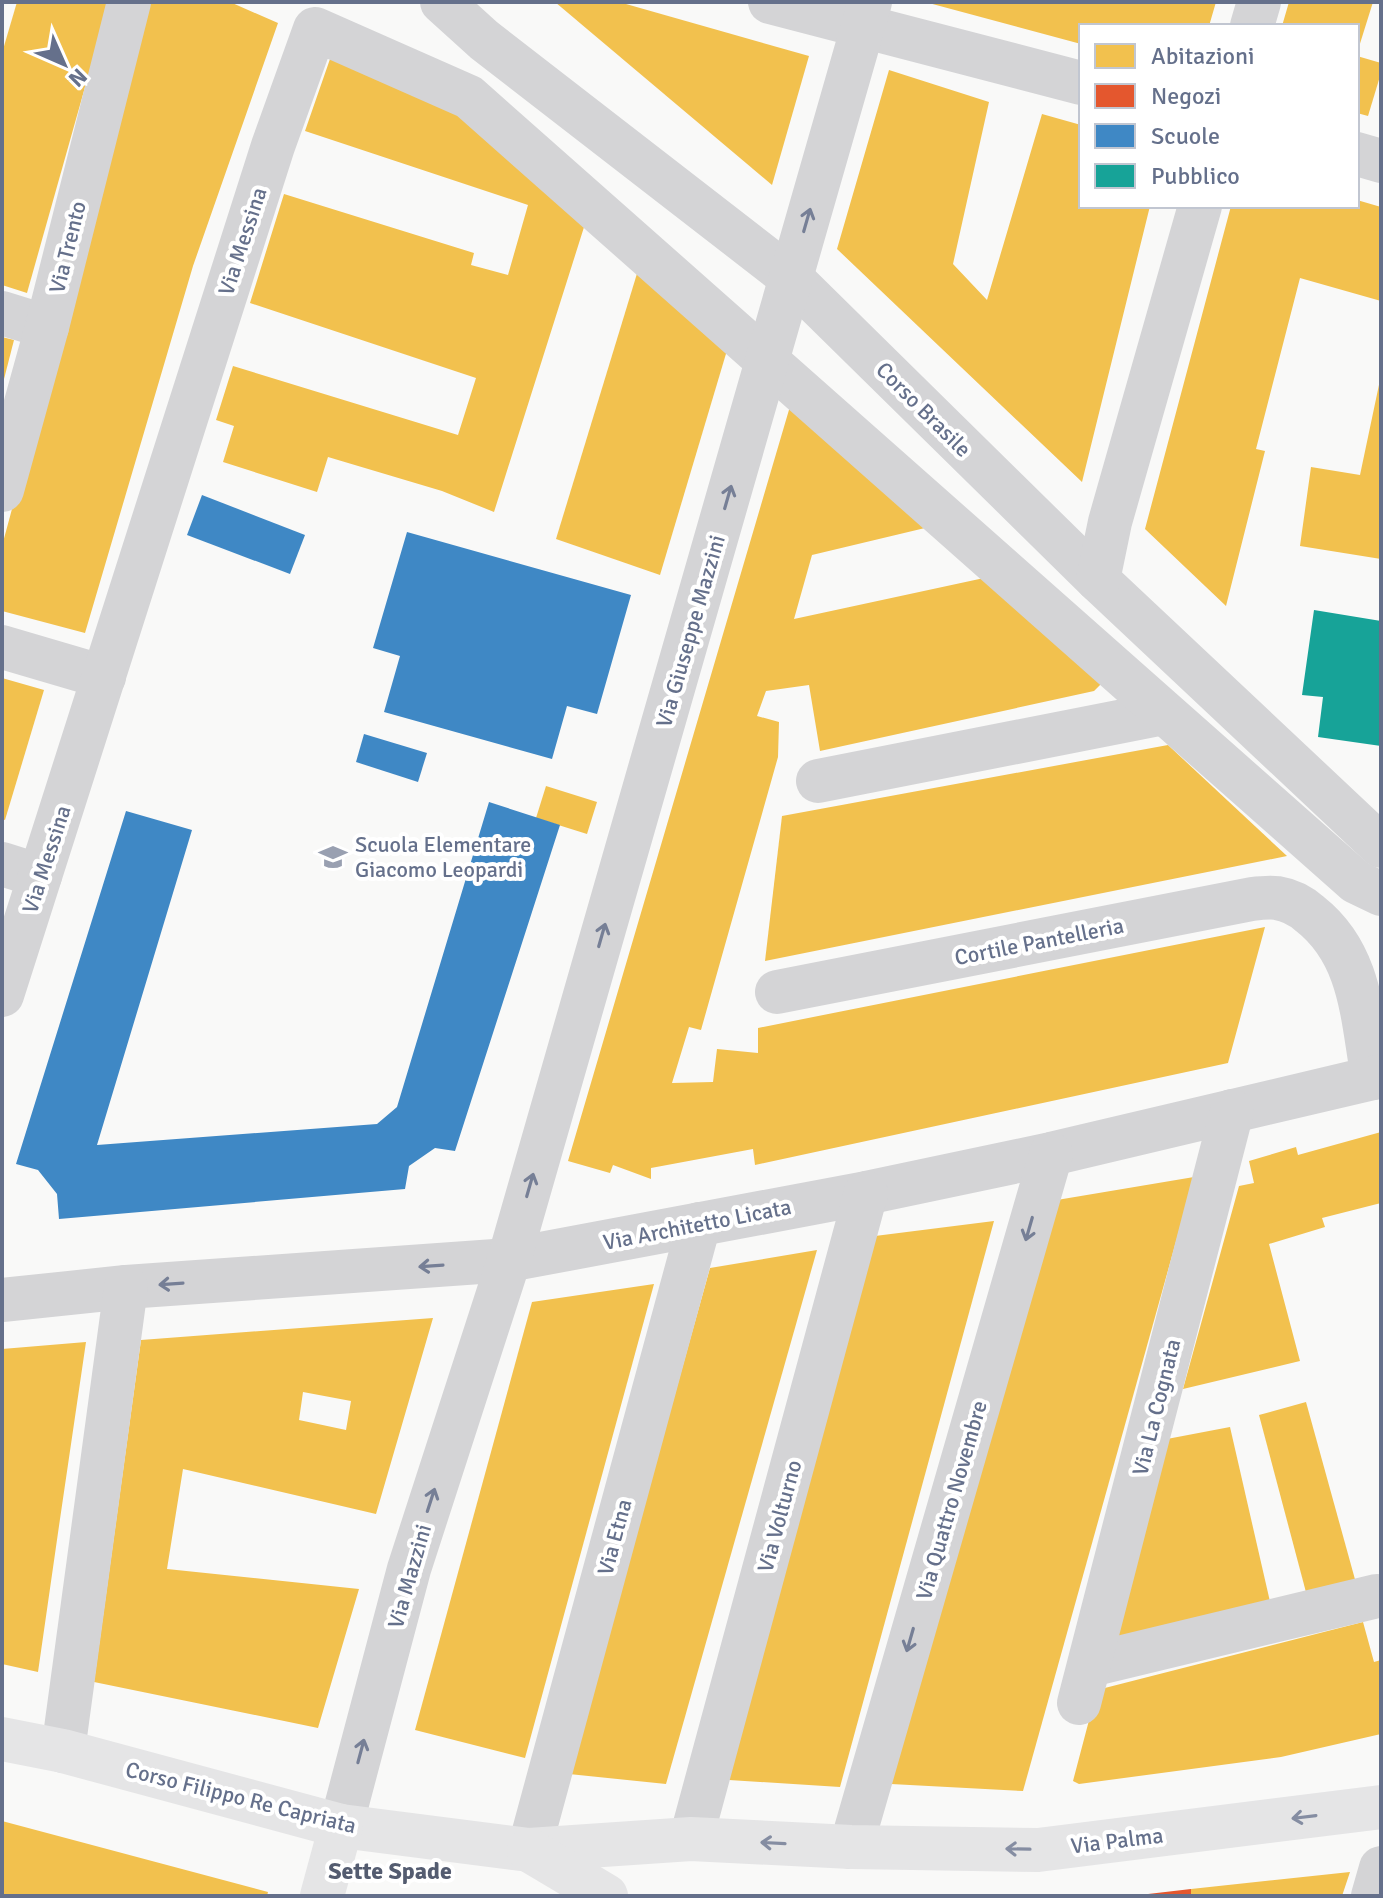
<svg xmlns="http://www.w3.org/2000/svg" width="1383" height="1898" viewBox="0 0 1383 1898" font-family="Signika,sans-serif">
<rect width="100%" height="100%" fill="#f9f9f8"/>
<g fill="#f2c14e" fill-rule="evenodd">
<polygon points="17,2 109,2 27,293 2,285 2,53"/>
<polygon points="149,2 230,2 278,23 193,266 85,633 2,611 2,546"/>
<polygon points="555,2 619,2 809,56 772,185"/>
<polygon points="925,2 1216,2 1209,26 1081,26 1081,44"/>
<polygon points="1289,2 1373,2 1358,50 1357,26 1282,26"/>
<polygon points="1357,56 1381,63 1381,73 1368,116 1357,113"/>
<polygon points="330,59 466,112 585,224 494,512 442,491 328,457 317,492 223,462 234,426 216,420 233,366 458,435 476,378 250,303 284,194 474,253 471,265 508,275 528,205 305,131"/>
<polygon points="889,70 989,102 953,264 987,300 1042,114 1081,125 1081,206 1150,206 1082,482 837,249"/>
<polygon points="1357,200 1381,207 1381,301 1300,278 1256,449 1265,451 1226,606 1145,529 1231,206 1357,206"/>
<polygon points="639,267 728,347 660,575 556,539"/>
<polygon points="2,337 14,340 3,383 2,382"/>
<polygon points="1380,380 1381,559 1300,546 1311,467 1360,475"/>
<polygon points="791,403 925,528 812,555 794,619 984,578 1103,682 1094,691 820,751 809,685 766,691 757,716 779,722 778,757 701,1030 689,1027 672,1083 713,1082 717,1049 758,1053 758,1028 1265,927 1228,1063 755,1165 753,1149 651,1168 651,1179 613,1165 610,1173 568,1161"/>
<polygon points="2,678 44,690 5,820 2,819"/>
<polygon points="1168,745 1287,856 765,961 782,816"/>
<polygon points="546,786 597,802 587,834 536,818"/>
<polygon points="1381,1132 1381,1203 1322,1218 1325,1227 1269,1244 1300,1361 1183,1389 1239,1186 1254,1183 1249,1161 1296,1147 1298,1155"/>
<polygon points="1194,1177 1023,1791 891,1784 1051,1201"/>
<polygon points="994,1221 840,1787 729,1780 875,1236"/>
<polygon points="817,1250 666,1784 569,1774 710,1268"/>
<polygon points="654,1284 525,1758 415,1730 532,1302"/>
<path d="M433,1318l-57,196 -193,-45 -16,100 192,20 -41,139 -224,-46 47,-342zM303,1392l48,9 -5,29 -47,-10z"/>
<polygon points="86,1342 60,1519 38,1672 2,1664 2,1349"/>
<polygon points="1306,1402 1356,1583 1307,1596 1259,1415"/>
<polygon points="1230,1427 1271,1606 1112,1651 1167,1439"/>
<polygon points="1363,1622 1374,1662 1381,1660 1381,1734 1281,1757 1079,1784 1073,1781 1097,1690"/>
<polygon points="2,1821 268,1892 267,1896 2,1896"/>
<polygon points="1350,1872 1342,1896 1191,1896 1191,1889"/>
</g>
<polygon fill="#e4572e" points="1191,1889 1191,1896 1148,1896 1148,1894"/>
<g fill="#3f88c5">
<polygon points="202,495 305,535 290,574 187,535"/>
<polygon points="407,532 631,595 597,714 567,706 552,759 384,712 400,656 373,648"/>
<polygon points="364,734 427,753 418,782 356,762"/>
<polygon points="489,802 560,825 455,1151 435,1148 409,1166 405,1189 59,1219 57,1194 38,1170 16,1164 126,811 192,830 97,1145 377,1124 397,1107"/>
</g>
<polygon fill="#17a398" points="1314,610 1381,621 1381,746 1318,737 1323,697 1302,695"/>
<g fill="none" stroke-linecap="round" stroke-linejoin="round">
<g stroke="#d4d4d6" stroke-width="44">
<polyline points="442,2 484,40 790,277 1098,580 1381,846"/>
<polyline points="770,2 1081,83"/>
<polyline points="1252,26 1259,2"/>
<polyline points="1357,154 1381,161"/>
<polyline points="2,313 47,327"/>
<polyline points="2,490 47,327 129,2"/>
<polyline points="1098,580 1110,522 1200,206"/>
<polyline points="2,647 104,677"/>
<polyline points="818,781 1164,713"/>
<polyline points="2,864 40,876"/>
<path d="M777,992l475,-93c8,-1 17,-2 25,-1 12,2 24,8 33,16 52,41 52,104 63,164"/>
<polyline points="2,995 273,146 315,29 469,97 1356,882 1381,894"/>
<polyline points="2,1300 126,1287 509,1260 866,1193 1051,1154 1381,1076"/>
<polyline points="1090,1665 1377,1596"/>
<polyline points="1079,1703 1232,1111"/>
<polyline points="63,1751 126,1287"/>
<polyline points="341,1826 409,1569 509,1260 870,2"/>
<polyline points="691,1839 866,1193"/>
<polyline points="851,1847 1051,1154"/>
<polyline points="529,1850 699,1224"/>
<polyline points="1373,1896 1381,1868"/>
</g>
<g stroke="#e5e5e6" stroke-width="44">
<polyline points="2,1739 63,1751 341,1826 529,1850 691,1839 851,1847 1038,1850 1381,1807"/>
<polyline points="529,1850 606,1896"/>
<polyline points="322,1896 341,1826"/>
</g>
</g>
<defs><path id="oneway-shaft" d="M-6 0H5M1.5-3L5.5 0L1.5 3" fill="none" stroke-width="1.6" stroke-linecap="round" stroke-linejoin="round" transform="scale(2)"/></defs>
<g stroke="#767f96">
<use href="#oneway-shaft" transform="translate(807 220) rotate(-74)"/>
<use href="#oneway-shaft" transform="translate(728 497) rotate(-74)"/>
<use href="#oneway-shaft" transform="translate(602 935) rotate(-74)"/>
<use href="#oneway-shaft" transform="translate(530 1185) rotate(-74)"/>
<use href="#oneway-shaft" transform="translate(1029 1229) rotate(106)"/>
<use href="#oneway-shaft" transform="translate(431 1266) rotate(176)"/>
<use href="#oneway-shaft" transform="translate(171 1284) rotate(176)"/>
<use href="#oneway-shaft" transform="translate(431 1500) rotate(-72)"/>
<use href="#oneway-shaft" transform="translate(910 1640) rotate(106)"/>
<use href="#oneway-shaft" transform="translate(361 1751) rotate(-75)"/>
</g>
<g stroke="#858da2">
<use href="#oneway-shaft" transform="translate(1304 1817) rotate(173)"/>
<use href="#oneway-shaft" transform="translate(773 1843) rotate(-177)"/>
<use href="#oneway-shaft" transform="translate(1018 1849) rotate(-179)"/>
</g>
<defs>
<symbol id="school-bare" viewBox="-9 -9 18 18"><path d="M0-5L7-2L0 1L-7-2ZM-4 1L0 2.5L4 1V4Q0 6-4 4Z" fill="#99a0b1" stroke="#fff" stroke-width="2.5" paint-order="stroke"/></symbol>
</defs>
<g fill-rule="evenodd">
<use href="#school-bare" x="313" y="837" width="40" height="40"/>
</g>
<g text-anchor="middle" stroke-width="8" stroke-linejoin="round" paint-order="stroke">
<g font-size="22" fill="#65708b" stroke="#fff">
<text transform="translate(242 241) rotate(-72)" y="8">Via Messina</text>
<text transform="translate(67 247) rotate(-76)" y="8">Via Trento</text>
<text transform="translate(924 409) rotate(45)" y="8">Corso Brasile</text>
<text transform="translate(690 631) rotate(-74)" y="8">Via Giuseppe Mazzini</text>
<text transform="translate(46 859) rotate(-72)" y="8">Via Messina</text>
<text transform="translate(1039 941) rotate(-11)" y="8">Cortile Pantelleria</text>
<text transform="translate(697 1224) rotate(-11)" y="8">Via Architetto Licata</text>
<text transform="translate(1156 1407) rotate(-76)" y="8">Via La Cognata</text>
<text transform="translate(951 1500) rotate(-74)" y="8">Via Quattro Novembre</text>
<text transform="translate(779 1516) rotate(-75)" y="8">Via Volturno</text>
<text transform="translate(614 1537) rotate(-75)" y="8">Via Etna</text>
<text transform="translate(409 1576) rotate(-74)" y="8">Via Mazzini</text>
<text transform="translate(241 1797) rotate(14)" y="8">Corso Filippo Re Capriata</text>
<text transform="translate(1117 1840) rotate(-7)" y="8">Via Palma</text>
</g>
<g font-size="22" fill="#65708b" stroke="#fff" text-anchor="start">
<text x="355" y="852">Scuola Elementare<tspan x="355" dy="25">Giacomo Leopardi</tspan></text>
</g>
<g font-size="24" font-weight="bold" fill="#545c70" stroke="#fff">
<text x="390" y="1879">Sette Spade</text>
</g>
</g>
<rect width="1383" height="1898" fill="none" stroke="#65708b" stroke-width="8"/>
<rect x="1079" y="24" width="280" height="184" fill="#ffffff" stroke="#c1c6d1" stroke-width="2"/>
<rect x="1095" y="44" width="40" height="24" fill="#f2c14e" stroke="#c1c6d1" stroke-width="2"/>
<text x="1151" y="64" font-size="24" fill="#65708b">Abitazioni</text>
<rect x="1095" y="84" width="40" height="24" fill="#e4572e" stroke="#c1c6d1" stroke-width="2"/>
<text x="1151" y="104" font-size="24" fill="#65708b">Negozi</text>
<rect x="1095" y="124" width="40" height="24" fill="#3f88c5" stroke="#c1c6d1" stroke-width="2"/>
<text x="1151" y="144" font-size="24" fill="#65708b">Scuole</text>
<rect x="1095" y="164" width="40" height="24" fill="#17a398" stroke="#c1c6d1" stroke-width="2"/>
<text x="1151" y="184" font-size="24" fill="#65708b">Pubblico</text>
<g transform="translate(64 64) rotate(135)" stroke="#ffffff" stroke-width="6" paint-order="stroke">
<path d="M0-6L14 30L0 20L-14 30Z" fill="#65708b"/>
<text y="-12" font-size="22" font-weight="bold" text-anchor="middle" fill="#65708b">N</text>
</g>
</svg>
